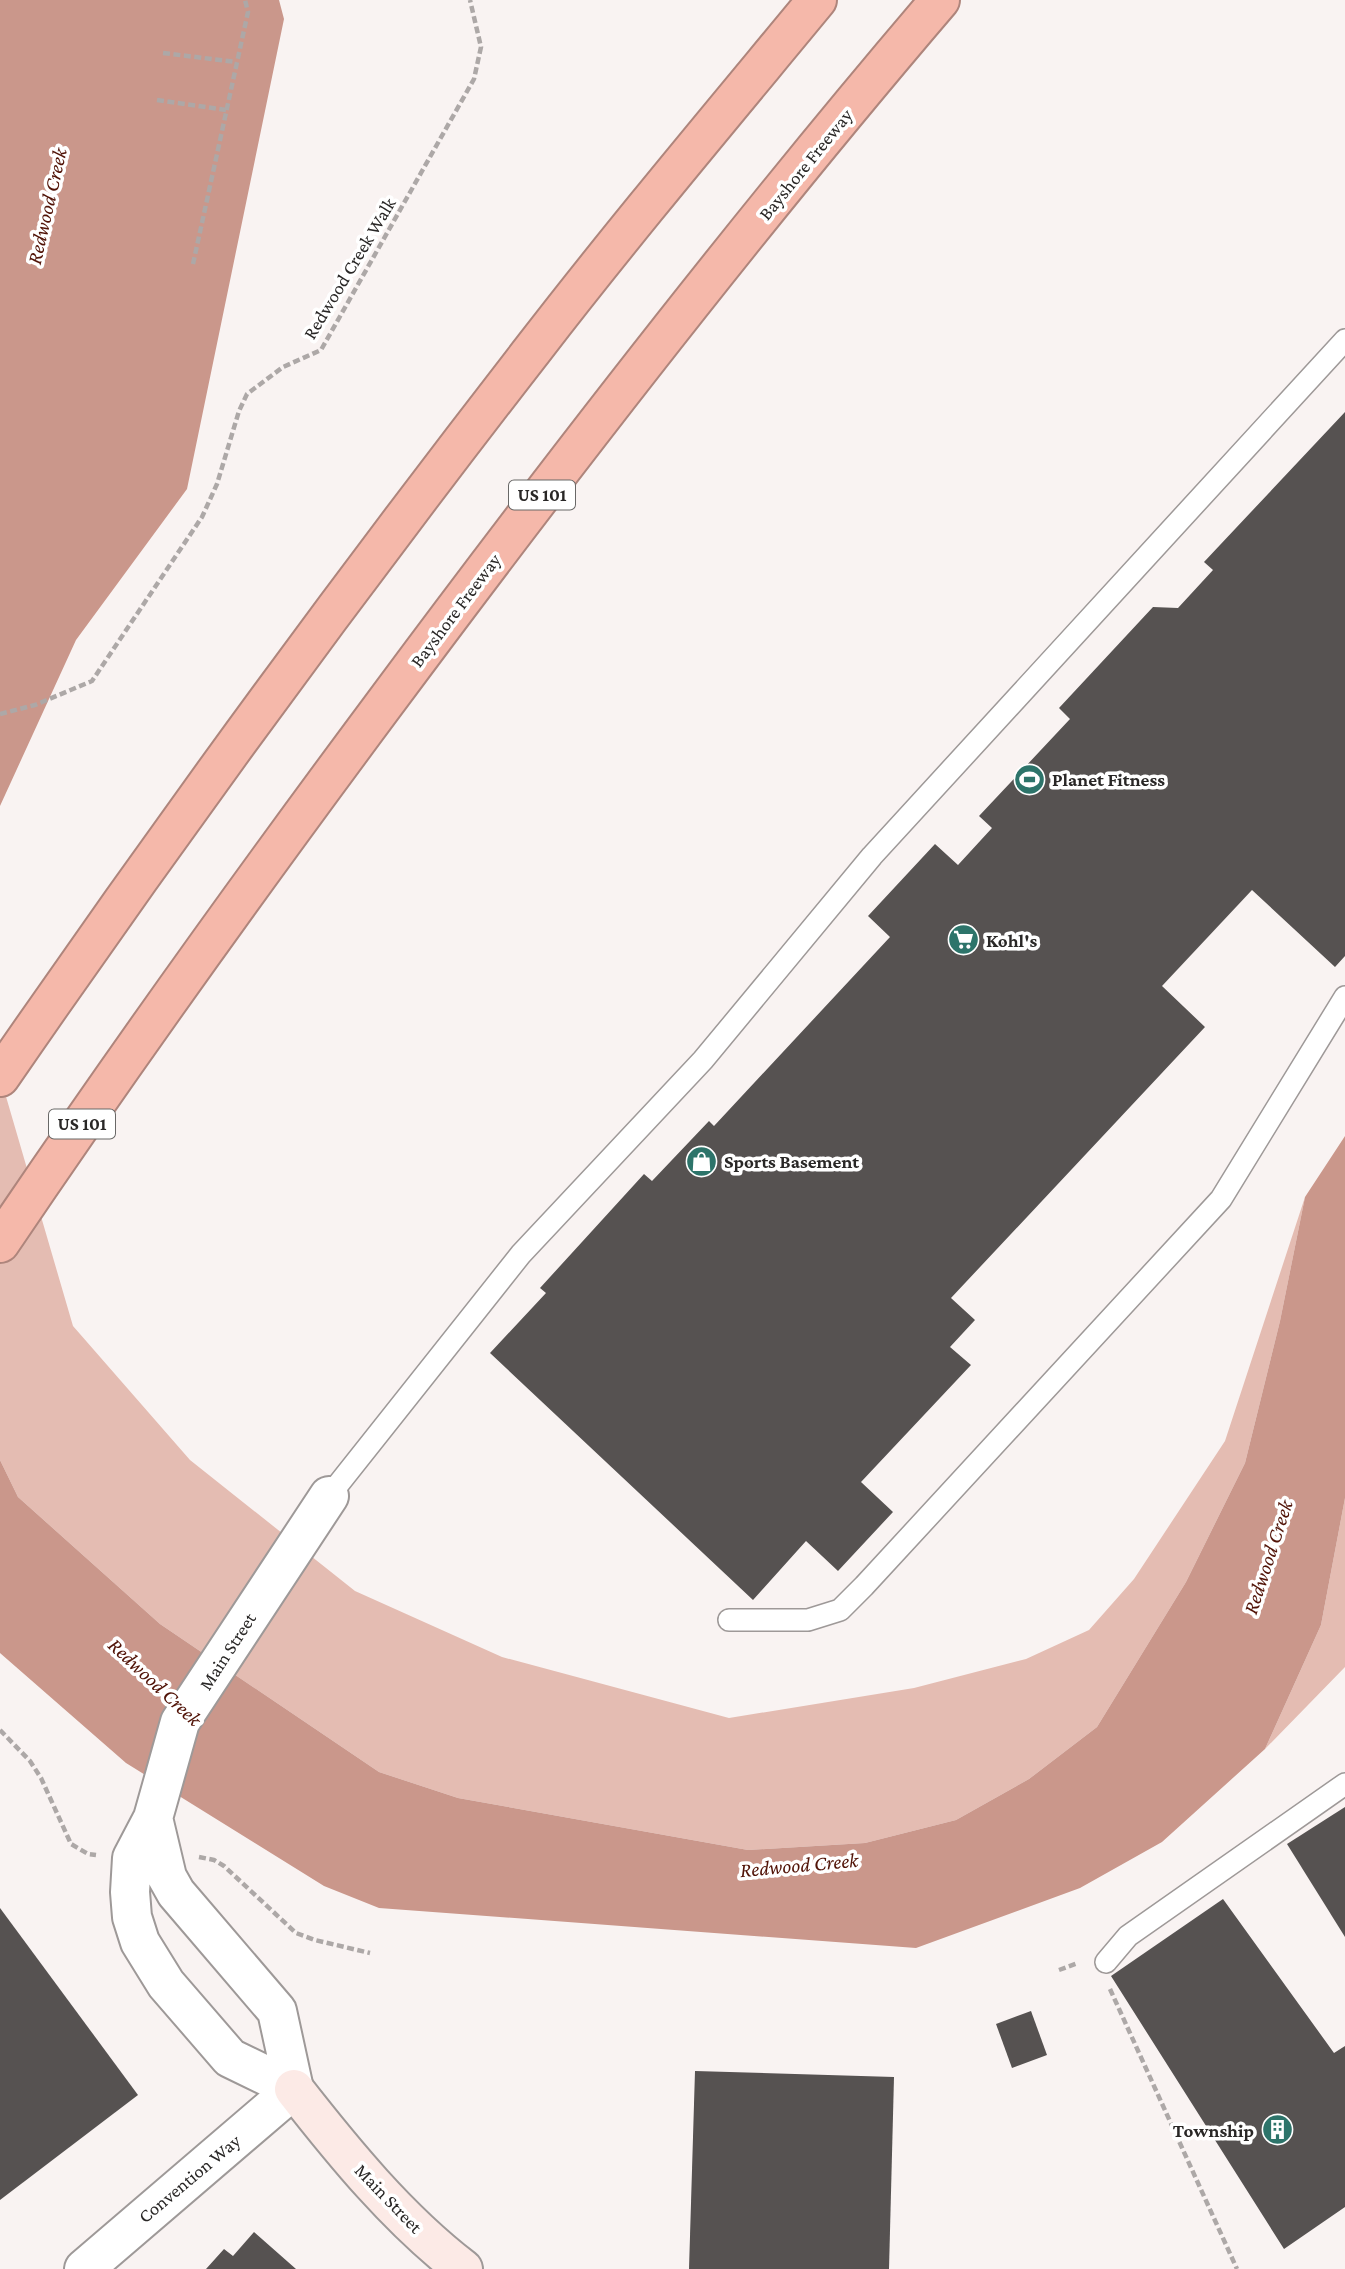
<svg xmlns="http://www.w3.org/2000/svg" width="1345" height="2269" viewBox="0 0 1345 2269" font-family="'Crimson Pro',serif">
<rect width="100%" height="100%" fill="#f9f3f2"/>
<g fill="#e4bcb2">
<polygon points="0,1076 73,1326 190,1460 355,1591 502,1657 729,1718 914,1688 1026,1659 1089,1630 1134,1579 1225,1441 1305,1197 1280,1321 1245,1463 1186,1582 1097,1727 1029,1779 956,1820 865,1843 748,1850 458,1798 379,1772 160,1624 18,1497 0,1460"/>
<polygon points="1345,1498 1345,1667 1265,1749 1321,1625"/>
</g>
<g fill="#ca978b">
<polygon points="0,0 279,0 284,19 187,489 76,640 0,806"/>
<polygon points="1345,1136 1345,1498 1321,1625 1265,1749 1162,1842 1080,1888 916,1948 379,1908 324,1886 126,1763 0,1653 0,1460 18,1497 160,1624 379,1772 458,1798 748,1850 865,1843 956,1820 1029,1779 1097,1727 1186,1582 1245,1463 1280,1321 1305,1197"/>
</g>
<g fill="#565251">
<polygon points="1345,412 1345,956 1335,967 1252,890 1162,986 1205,1027 951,1298 975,1320 950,1347 971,1365 861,1482 893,1512 838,1571 806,1541 753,1600 490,1353 546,1293 540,1288 644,1174 652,1181 709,1121 714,1126 890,937 868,916 935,844 958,865 992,828 979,816 1070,719 1059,708 1153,607 1178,608 1213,570 1204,562"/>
<polygon points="1345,1807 1345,1937 1287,1844"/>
<polygon points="1223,1899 1334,2053 1345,2046 1345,2207 1284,2249 1111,1976"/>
<polygon points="0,1908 138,2095 0,2200"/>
<polygon points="1031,2011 1047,2055 1012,2068 996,2024"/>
<polygon points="695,2071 894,2077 889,2269 689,2269"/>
<polygon points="254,2232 296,2269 206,2269 224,2249 233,2256"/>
</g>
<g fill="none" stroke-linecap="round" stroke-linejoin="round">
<defs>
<g id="lane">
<polyline points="329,1496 521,1254 703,1060 872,856 1345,340"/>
<polyline points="729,1620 808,1620 840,1610 864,1586 1221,1199 1345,997"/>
<polyline points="1106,1962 1128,1936 1345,1784"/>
</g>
<g id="street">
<polyline points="153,1818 167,1877 176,1893 277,2011 294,2089 230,2058 166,1984 140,1942 132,1917 130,1892 132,1858 153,1818 180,1722 329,1496"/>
<polyline points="84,2269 294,2089"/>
</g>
<path id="secondary" d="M294,2089c50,64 104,130 169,180"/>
<g id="highway">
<path d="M0,1077c171,-248 349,-491 534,-729 91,-118 188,-233 283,-348"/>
<path d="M0,1243c123,-182 251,-360 382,-536 179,-241 363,-479 558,-707"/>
</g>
</defs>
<use href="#lane" stroke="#9e9998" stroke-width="24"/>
<use href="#street" stroke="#9e9998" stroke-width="42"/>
<use href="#secondary" stroke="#9e9998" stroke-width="42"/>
<use href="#highway" stroke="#ae857c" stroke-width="42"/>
<g stroke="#ada8a7" stroke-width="4.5" stroke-dasharray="7 3.5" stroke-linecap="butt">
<polyline points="163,53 236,62"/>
<polyline points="157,100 226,110"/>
<polyline points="193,264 248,12 245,0"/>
<polyline points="0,714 35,705 92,681 202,517 217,484 239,411 247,394 283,367 321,350 474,79 481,47 470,0"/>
<polyline points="0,1730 30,1761 41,1778 71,1844 88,1854 96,1855"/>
<polyline points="199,1857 214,1860 224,1866 296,1933 315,1940 370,1953"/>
<polyline points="1059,1970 1078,1963"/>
<polyline points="1110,1989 1237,2269"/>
</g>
<use href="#lane" stroke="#fff" stroke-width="21"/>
<use href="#street" stroke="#fff" stroke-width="38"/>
<use href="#secondary" stroke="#fceae6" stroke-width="38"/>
<use href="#highway" stroke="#f5b8aa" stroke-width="38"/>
</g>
<defs>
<symbol id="stadium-disc" viewBox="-11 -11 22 22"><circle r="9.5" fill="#2d746a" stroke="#fff"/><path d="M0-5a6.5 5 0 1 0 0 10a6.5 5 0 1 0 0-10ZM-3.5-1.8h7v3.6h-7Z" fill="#fff"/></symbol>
<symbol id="supermarket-disc" viewBox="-11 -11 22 22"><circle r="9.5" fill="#2d746a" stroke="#fff"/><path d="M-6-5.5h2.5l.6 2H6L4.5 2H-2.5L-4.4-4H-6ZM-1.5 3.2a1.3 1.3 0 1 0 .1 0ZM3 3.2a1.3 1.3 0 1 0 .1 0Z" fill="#fff"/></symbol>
<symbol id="shop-disc" viewBox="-11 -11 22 22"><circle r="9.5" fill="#2d746a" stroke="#fff"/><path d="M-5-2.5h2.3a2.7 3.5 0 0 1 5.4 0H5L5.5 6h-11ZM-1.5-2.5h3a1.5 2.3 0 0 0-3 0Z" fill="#fff"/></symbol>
<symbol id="building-disc" viewBox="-11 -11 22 22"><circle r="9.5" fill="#2d746a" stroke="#fff"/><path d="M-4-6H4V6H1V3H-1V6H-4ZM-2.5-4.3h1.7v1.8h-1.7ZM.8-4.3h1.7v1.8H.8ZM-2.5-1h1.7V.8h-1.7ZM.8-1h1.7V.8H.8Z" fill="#fff"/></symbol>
</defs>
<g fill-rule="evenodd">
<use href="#stadium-disc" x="1012" y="762" width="35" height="35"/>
<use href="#supermarket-disc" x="946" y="922" width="35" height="35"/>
<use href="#shop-disc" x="684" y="1144" width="35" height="35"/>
<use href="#building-disc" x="1260" y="2112" width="35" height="35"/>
</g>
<g text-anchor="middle" stroke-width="7" stroke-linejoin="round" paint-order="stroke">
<g fill="#fff" stroke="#696867" stroke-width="2">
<rect x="509" y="480.5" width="66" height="29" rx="5"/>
<rect x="49" y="1109.5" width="66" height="29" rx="5"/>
</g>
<g font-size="18" font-weight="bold" fill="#292726">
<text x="542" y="501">US 101</text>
<text x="82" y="1130">US 101</text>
</g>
<g font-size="19" fill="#292726" stroke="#fff">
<text transform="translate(805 164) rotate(-51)" y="7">Bayshore Freeway</text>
<text transform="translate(349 268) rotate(-59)" y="7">Redwood Creek Walk</text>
<text transform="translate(455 610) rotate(-53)" y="7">Bayshore Freeway</text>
<text transform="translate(227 1651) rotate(-57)" y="7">Main Street</text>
<text transform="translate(189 2178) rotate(-40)" y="7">Convention Way</text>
<text transform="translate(389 2198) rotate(46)" y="7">Main Street</text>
</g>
<g font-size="19" font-weight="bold" fill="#292726" stroke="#fff" text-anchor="start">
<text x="1052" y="786">Planet Fitness</text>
<text x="986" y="947">Kohl's</text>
<text x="724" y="1168">Sports Basement</text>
<text x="1254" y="2137" text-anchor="end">Township</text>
</g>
<g font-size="21" font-style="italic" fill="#511307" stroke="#fff">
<text transform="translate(47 206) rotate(-77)" y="7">Redwood Creek</text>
<text transform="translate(1268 1557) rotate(-72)" y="7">Redwood Creek</text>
<text transform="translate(155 1682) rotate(43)" y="7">Redwood Creek</text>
<text transform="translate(799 1865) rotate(-5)" y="7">Redwood Creek</text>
</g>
</g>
</svg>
